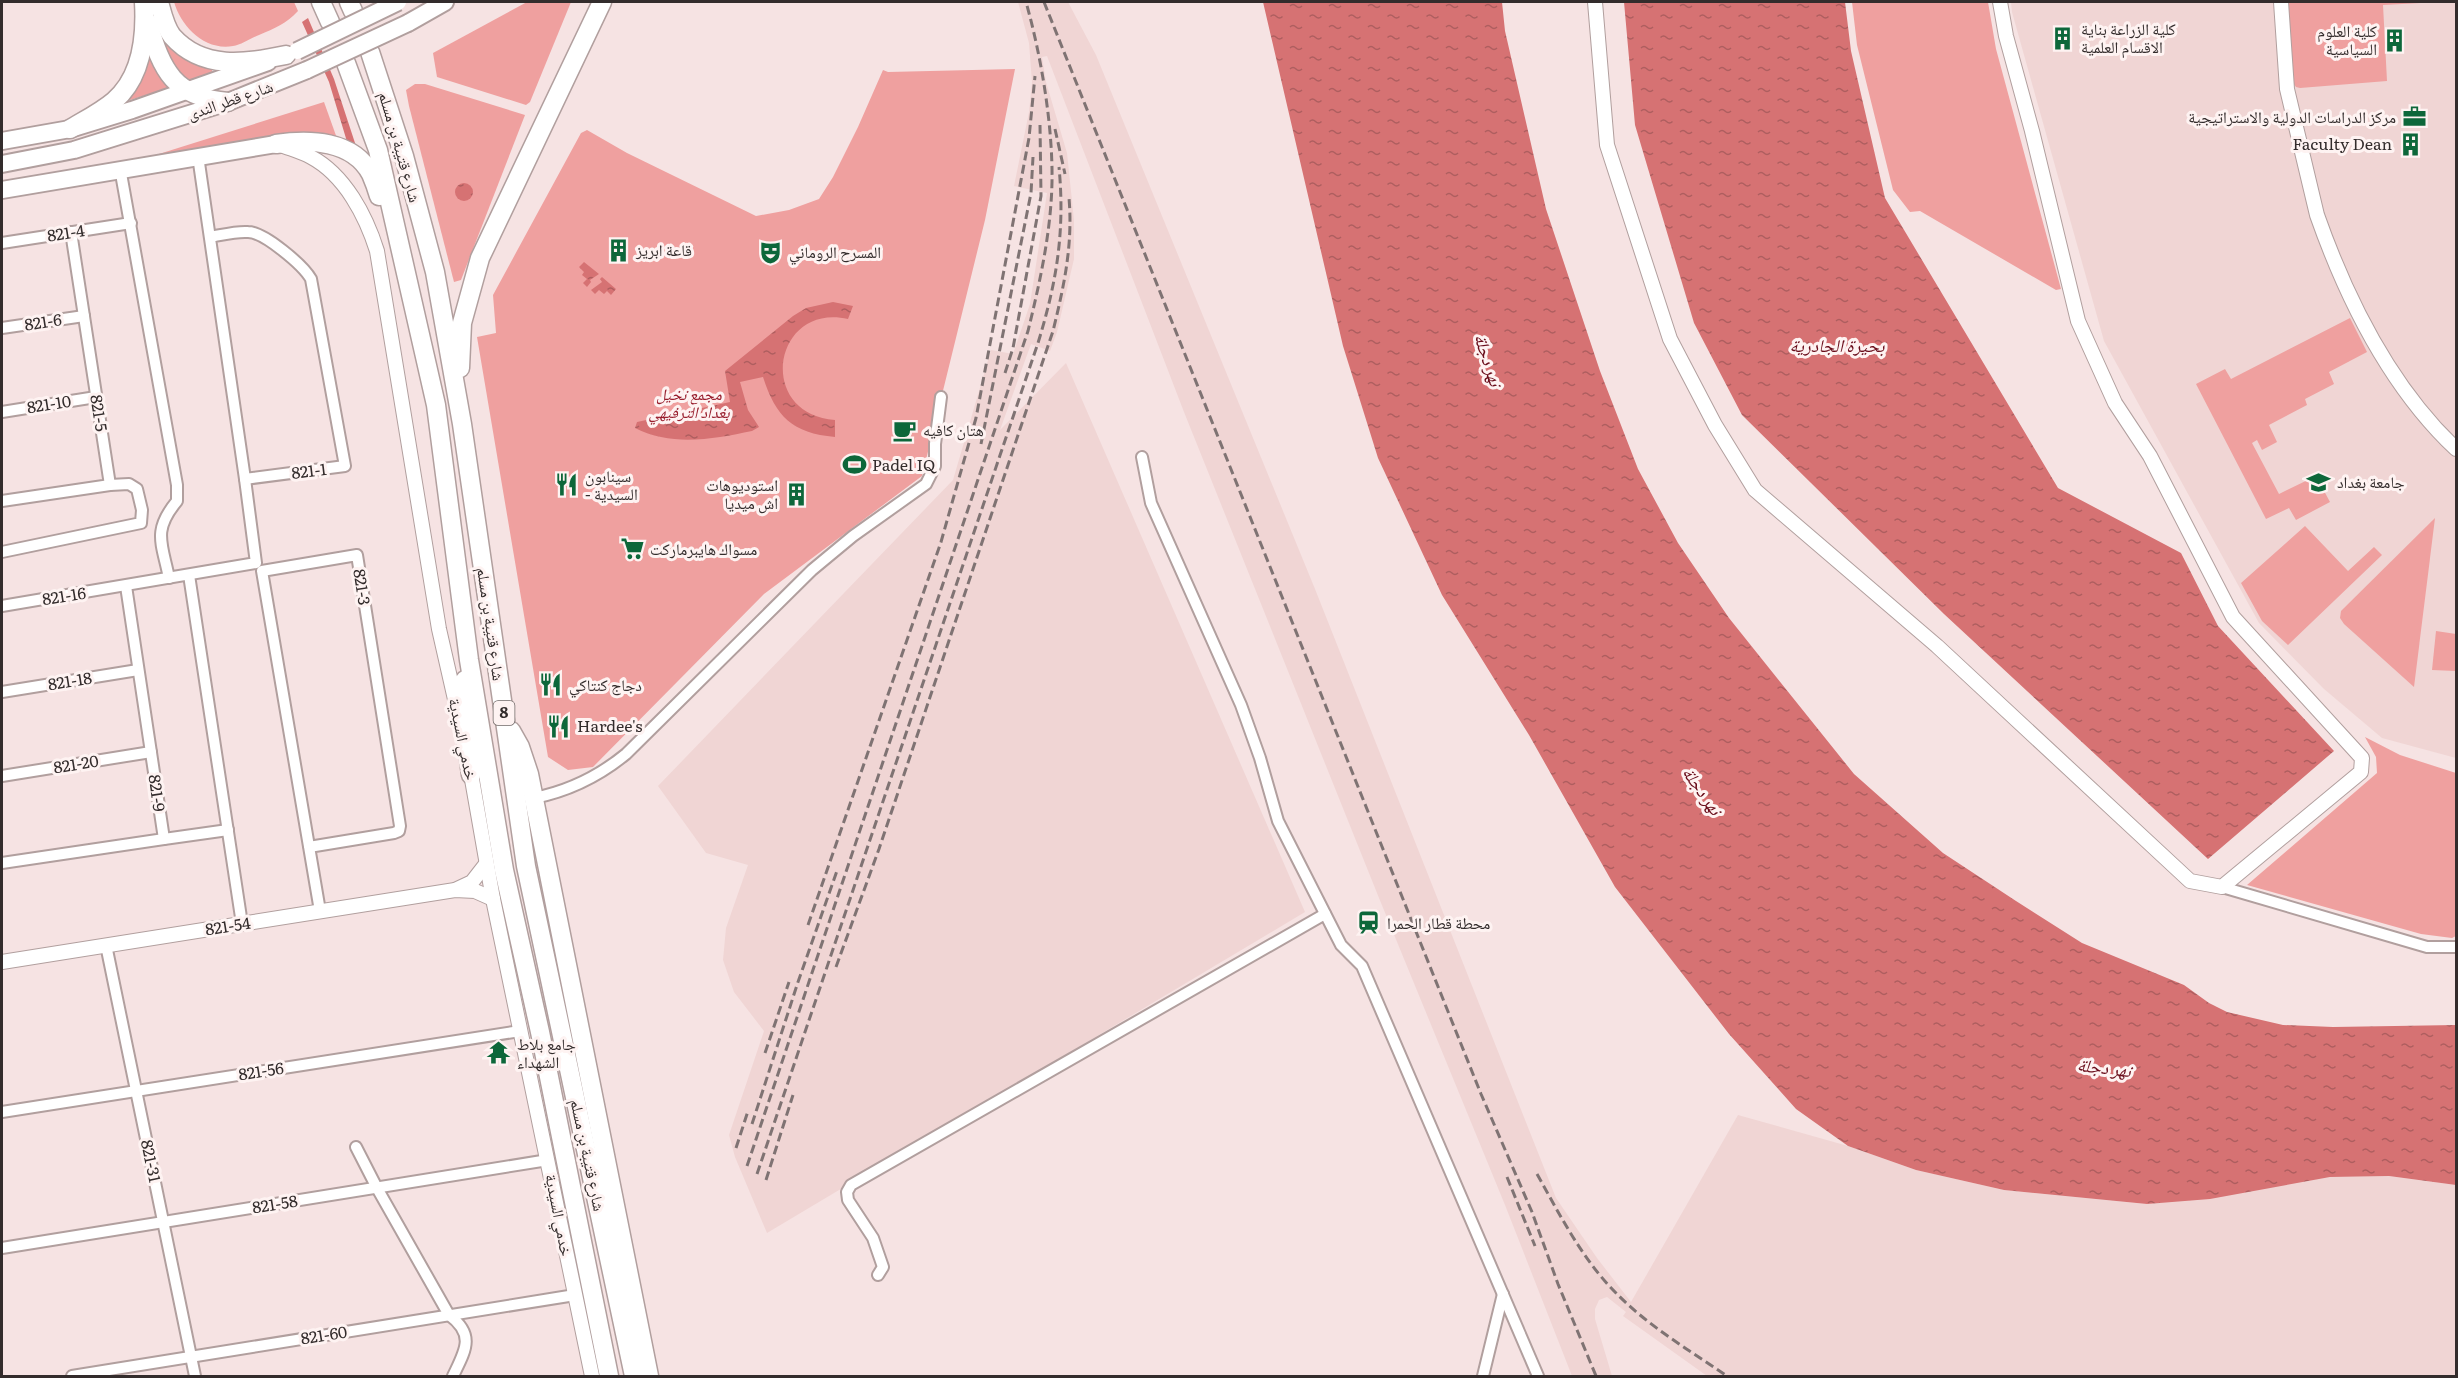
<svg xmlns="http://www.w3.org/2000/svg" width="2458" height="1378" viewBox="0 0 2458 1378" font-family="Literata,'Noto Naskh Arabic',serif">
<defs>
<pattern id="water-ripples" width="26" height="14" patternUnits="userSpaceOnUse" patternTransform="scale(1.5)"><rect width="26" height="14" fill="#d67273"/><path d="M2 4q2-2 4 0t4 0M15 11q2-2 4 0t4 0" fill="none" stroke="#ae5e5f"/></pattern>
</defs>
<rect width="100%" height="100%" fill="#f6e3e3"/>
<g fill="#f0d5d4">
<polygon points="1018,2 1068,2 1096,55 1315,589 1556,1198 1597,1258 1631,1302 1738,1115 1848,1146 1916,1170 2004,1190 2147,1204 2330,1177 2389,1176 2456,1185 2456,1376 1707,1376 1623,1316 1626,1312 1607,1297 1599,1300 1595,1309 1595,1319 1612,1376 1572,1376 1505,1205 1379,898 1184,412 1047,56 1042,57 1046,82 1067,153 1074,220 1074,259 1057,332 1050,351 1031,344 1000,430 1066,363 1305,912 767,1233 735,1157 729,1135 764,1031 734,992 723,960 726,928 748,865 706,853 658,786 953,480 991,350 1013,354 1030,304 1047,193 1014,186 1029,112 1032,82 1029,43"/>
<polygon points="2011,2 2456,2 2456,758 2382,738 2324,689 2259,623 2104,341 2012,12"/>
</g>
<g fill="#efa09f">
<path d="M174,2h120l4,9c-12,13 -23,17 -39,24 -8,3 -18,10 -26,11 -29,5 -52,-20 -59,-44z"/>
<polygon points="527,2 571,2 530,102 526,105 437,77 433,53"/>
<polygon points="1852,2 1988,2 1996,49 2061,289 2056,290 1920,211 1910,212 1893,190 1857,45"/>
<polygon points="2286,2 2440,2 2383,5 2387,81 2300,88 2296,87 2293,83"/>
<polygon points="158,24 195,63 212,69 212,72 193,80 182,80 164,53"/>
<polygon points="151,51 172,87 130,100 129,97 143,75"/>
<polygon points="1015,69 985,220 922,476 764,594 593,767 568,770 548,757 477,337 496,333 493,295 581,133 587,130 627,153 756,216 789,210 819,199 833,177 858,127 883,70 888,72"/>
<polygon points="415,84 425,84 525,115 461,280 454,282 409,106 406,90"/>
<polygon points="324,102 339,144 143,159"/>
<polygon points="2350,318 2367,352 2329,372 2334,384 2305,399 2307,405 2269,425 2277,442 2262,450 2257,440 2252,443 2279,494 2316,476 2330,502 2296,520 2289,508 2266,519 2196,384 2225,369 2231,379"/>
<polygon points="2435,518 2414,687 2344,624 2340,618 2341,611"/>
<polygon points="2305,526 2348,571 2374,547 2382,555 2288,645 2262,621 2241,583"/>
<polygon points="2436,631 2456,634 2456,671 2432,670"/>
<polygon points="2365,737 2400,755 2456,773 2456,936 2452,938 2421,934 2247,885 2377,773 2376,757"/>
</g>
<g fill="url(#water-ripples)">
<polygon points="1263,2 1502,2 1505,31 1546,209 1600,371 1638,469 1678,543 1729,618 1854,774 1943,853 2016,901 2082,943 2184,985 2209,1003 2227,1012 2283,1025 2333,1027 2456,1025 2456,1185 2389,1176 2330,1177 2210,1199 2147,1204 2004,1190 1916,1170 1848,1146 1796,1109 1729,1034 1615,887 1529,735 1442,595 1378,458 1343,346"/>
<polygon points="1624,2 1845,2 1851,51 1885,198 2058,488 2181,553 2218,626 2334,751 2208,859 1944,614 1742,415 1694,323 1635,125"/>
<polygon points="308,18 334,79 355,143 348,145 329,82 302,22"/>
<circle cx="464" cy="192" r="9"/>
<polygon points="584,262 599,274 590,280 591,282 587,287 583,283 587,279 582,275 584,272 579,267"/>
<polygon points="602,277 616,289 611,295 607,291 604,294 599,290 595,294 591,290 602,282 600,279"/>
<path d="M833,302l20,4 -5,13c-75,-17 -93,95 -13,101v17c-43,-4 -59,-20 -72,-60l-23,5 8,28 11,17 -7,4c-38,8 -80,16 -117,-3l2,-6 93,-20 -5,-31 68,-55 13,-8z"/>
</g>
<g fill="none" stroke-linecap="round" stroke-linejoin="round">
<defs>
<g id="minor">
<path d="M198,156l47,323 100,-13 -34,-187c-8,-14 -47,-47 -63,-47 -12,-1 -26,3 -38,5"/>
<path d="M120,168l57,317v16c-25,30 -15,42 -8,77"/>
<polyline points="2,243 131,223"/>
<polyline points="2,328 84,316"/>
<polyline points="2,412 96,397"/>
<polyline points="1142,457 1151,503 1241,705 1260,758 1278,821 1341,945 1362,966 1538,1376"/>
<polyline points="2,501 110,485 71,232"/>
<polyline points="2,552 141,523 142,510 137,489 129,484 110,485"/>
<polyline points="189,575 242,924"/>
<polyline points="2,606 256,563 245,479"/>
<polyline points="2,692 138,670"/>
<polyline points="2,776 151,752"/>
<path d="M534,798c35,-7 64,-21 92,-44l186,-184 41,-34 73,-52 9,-18v-22l6,-47"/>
<polyline points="164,839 228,830"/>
<polyline points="309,847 394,833 399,831 400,826 357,555 262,571 320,911"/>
<polyline points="2,863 164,839 126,586"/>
<polyline points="2222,887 2427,947 2456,947"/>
<polyline points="106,945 195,1376"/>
<polyline points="2,1112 520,1031"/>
<path d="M356,1147l21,41 72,127c27,20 16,36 4,61"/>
<polyline points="2,1248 548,1160"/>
<polyline points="878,1275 883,1267 873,1238 848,1200 847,1192 851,1185 1325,914"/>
<polyline points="72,1376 575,1295"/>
<polyline points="1483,1376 1503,1294"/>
</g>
<g id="tertiary">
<polyline points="1595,2 1607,145 1670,339 1715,425 1755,490 1937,646 2190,881 2222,887 2361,772 2362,758 2233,617 2150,456 2115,403 2078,321 2032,131 2006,36 2000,2"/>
<path d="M2281,2l6,87 30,126c30,85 73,172 139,234"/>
<path d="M281,145c10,4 21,7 30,12 34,18 55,59 66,94l62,378 20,88"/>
<polyline points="470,768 493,899 592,1376"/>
<polyline points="457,889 472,882 486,864"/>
<polyline points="2,962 455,890 475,891 493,899"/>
</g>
<g id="primary">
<polyline points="408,23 445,2"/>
<polyline points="2,141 70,129 132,110 268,62"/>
<polyline points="2,164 74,150 228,102 307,70"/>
<polyline points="2,190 276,144"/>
</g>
<g id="trunk">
<path d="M159,2c3,11 6,25 13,34 31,35 74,27 114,19"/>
<polyline points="321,2 330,22"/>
<polyline points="349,2 353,11"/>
<path d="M148,23c14,48 26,74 80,79"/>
<polyline points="370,52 404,156 435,272 462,424 526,866 634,1376"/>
<polyline points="346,63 378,150 436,405 469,660 504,870 540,1032 609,1376"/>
<path d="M70,129c15,-9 31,-17 44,-28 28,-24 32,-65 30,-99"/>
<path d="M276,144c33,-5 77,-4 95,30 3,7 6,15 8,22"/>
<polyline points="460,368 462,323 480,258 602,2"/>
<polyline points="465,680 463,711 471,775"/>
<polyline points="511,731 520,747 529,774 649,1376"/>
</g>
</defs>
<use href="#minor" stroke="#b19f9e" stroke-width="14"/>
<use href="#tertiary" stroke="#b19f9e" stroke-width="16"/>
<use href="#primary" stroke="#b19f9e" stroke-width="20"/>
<use href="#trunk" stroke="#b19f9e" stroke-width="21"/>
<use href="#minor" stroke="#fff" stroke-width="10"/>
<use href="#tertiary" stroke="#fff" stroke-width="14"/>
<use href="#primary" stroke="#fff" stroke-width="16"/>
<use href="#trunk" stroke="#fff" stroke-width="18"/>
<g stroke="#7f7373" stroke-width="3" stroke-dasharray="9 4.5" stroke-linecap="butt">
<polyline points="1044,2 1481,1094 1532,1212 1558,1284 1596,1376"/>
<polyline points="1055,129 1065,174"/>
<polyline points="1005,373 1013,348 1041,196 1040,125"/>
<polyline points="981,444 1031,193 1033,157"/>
<polyline points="808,925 941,542 976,418 1029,138 1035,76"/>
<path d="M836,967l43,-118 174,-518c11,-45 20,-86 16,-133"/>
<polyline points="765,1053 789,982"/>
<polyline points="752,1124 798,982 838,868"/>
<polyline points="736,1148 748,1111"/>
<path d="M747,1166l281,-835c12,-49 23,-99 24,-149 1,-56 -11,-127 -26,-180"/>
<path d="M757,1174l281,-831c19,-62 27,-112 21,-176"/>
<path d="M1537,1174c23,41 45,85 79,119 32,33 73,57 111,83"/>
<polyline points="1507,1177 1535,1246"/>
<polyline points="766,1180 793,1095"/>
</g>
<defs>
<g id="primary-bridge">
<polyline points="297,51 398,2"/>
<polyline points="307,70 408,23"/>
</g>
</defs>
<use href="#primary-bridge" stroke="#b19f9e" stroke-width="20" stroke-linecap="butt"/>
<use href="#primary-bridge" stroke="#fff" stroke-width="16"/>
</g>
<defs>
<symbol id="building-bare" viewBox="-9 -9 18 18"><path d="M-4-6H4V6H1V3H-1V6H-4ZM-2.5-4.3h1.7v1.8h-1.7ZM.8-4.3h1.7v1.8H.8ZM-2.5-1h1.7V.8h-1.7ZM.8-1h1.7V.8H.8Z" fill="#0d673a" stroke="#fef3f2" stroke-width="2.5" paint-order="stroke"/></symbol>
<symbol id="office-bare" viewBox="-9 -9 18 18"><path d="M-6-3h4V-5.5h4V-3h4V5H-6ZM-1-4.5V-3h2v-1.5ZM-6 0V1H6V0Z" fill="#0d673a" stroke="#fef3f2" stroke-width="2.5" paint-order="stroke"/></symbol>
<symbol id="theatre-bare" viewBox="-9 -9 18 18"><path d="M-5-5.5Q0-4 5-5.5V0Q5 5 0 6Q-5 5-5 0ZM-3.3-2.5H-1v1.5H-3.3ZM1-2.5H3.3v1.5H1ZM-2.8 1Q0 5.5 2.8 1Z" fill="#0d673a" stroke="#fef3f2" stroke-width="2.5" paint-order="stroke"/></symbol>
<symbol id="cafe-bare" viewBox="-9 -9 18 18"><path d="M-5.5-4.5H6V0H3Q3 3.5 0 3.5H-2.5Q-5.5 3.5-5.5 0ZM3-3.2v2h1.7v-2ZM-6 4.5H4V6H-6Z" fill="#0d673a" stroke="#fef3f2" stroke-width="2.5" paint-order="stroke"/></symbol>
<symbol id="stadium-bare" viewBox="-9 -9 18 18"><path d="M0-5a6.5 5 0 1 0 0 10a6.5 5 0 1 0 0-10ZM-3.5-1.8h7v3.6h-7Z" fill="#0d673a" stroke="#fef3f2" stroke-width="2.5" paint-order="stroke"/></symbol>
<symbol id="university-bare" viewBox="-9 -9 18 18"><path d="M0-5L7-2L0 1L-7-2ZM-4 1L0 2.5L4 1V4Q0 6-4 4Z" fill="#0d673a" stroke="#fef3f2" stroke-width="2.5" paint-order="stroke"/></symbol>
<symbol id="restaurant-bare" viewBox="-9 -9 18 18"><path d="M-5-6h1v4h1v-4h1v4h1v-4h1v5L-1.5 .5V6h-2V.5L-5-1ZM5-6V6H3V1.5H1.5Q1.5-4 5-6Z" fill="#0d673a" stroke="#fef3f2" stroke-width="2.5" paint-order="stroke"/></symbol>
<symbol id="supermarket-bare" viewBox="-9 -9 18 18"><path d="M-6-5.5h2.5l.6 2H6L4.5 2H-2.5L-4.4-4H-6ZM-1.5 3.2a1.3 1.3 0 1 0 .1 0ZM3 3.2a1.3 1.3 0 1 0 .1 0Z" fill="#0d673a" stroke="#fef3f2" stroke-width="2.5" paint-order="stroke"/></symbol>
<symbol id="station-bare" viewBox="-9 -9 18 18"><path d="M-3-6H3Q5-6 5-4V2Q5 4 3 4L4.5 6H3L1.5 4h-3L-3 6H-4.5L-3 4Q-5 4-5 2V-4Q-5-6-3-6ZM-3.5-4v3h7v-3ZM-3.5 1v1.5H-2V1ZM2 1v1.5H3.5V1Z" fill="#0d673a" stroke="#fef3f2" stroke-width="2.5" paint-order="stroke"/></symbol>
<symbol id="temple-bare" viewBox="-9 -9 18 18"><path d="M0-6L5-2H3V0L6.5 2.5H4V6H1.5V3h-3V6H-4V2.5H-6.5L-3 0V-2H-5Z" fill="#0d673a" stroke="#fef3f2" stroke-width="2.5" paint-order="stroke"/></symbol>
</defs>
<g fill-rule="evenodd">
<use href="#building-bare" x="2046" y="22" width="33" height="33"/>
<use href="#building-bare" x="2378" y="24" width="33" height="33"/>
<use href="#office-bare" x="2398" y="100" width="33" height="33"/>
<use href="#building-bare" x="2394" y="128" width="33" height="33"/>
<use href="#building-bare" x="602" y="234" width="33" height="33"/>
<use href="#theatre-bare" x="754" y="236" width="33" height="33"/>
<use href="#cafe-bare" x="888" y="414" width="33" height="33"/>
<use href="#stadium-bare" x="838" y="448" width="33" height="33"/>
<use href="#university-bare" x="2302" y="466" width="33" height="33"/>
<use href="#restaurant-bare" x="550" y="468" width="33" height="33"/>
<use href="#building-bare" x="780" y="478" width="33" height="33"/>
<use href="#supermarket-bare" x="616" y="532" width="33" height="33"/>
<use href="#restaurant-bare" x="534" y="668" width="33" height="33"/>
<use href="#restaurant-bare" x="542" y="710" width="33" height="33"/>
<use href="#station-bare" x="1352" y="906" width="33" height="33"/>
<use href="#temple-bare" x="482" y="1036" width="33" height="33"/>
</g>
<g text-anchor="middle" stroke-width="6" stroke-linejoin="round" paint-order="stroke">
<rect fill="#fef3f2" stroke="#706867" stroke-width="1.5" x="493.5" y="701" width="21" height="24" rx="4.5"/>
<g font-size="15" font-weight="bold" fill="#332c2c">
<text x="504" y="718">8</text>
</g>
<g font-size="16" fill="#332c2c" stroke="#fef3f2" text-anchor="start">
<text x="2081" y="35">كلية الزراعة بناية<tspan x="2081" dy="18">الاقسام العلمية</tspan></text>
<text x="2377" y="37" text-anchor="end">كلية العلوم<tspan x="2377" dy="18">السياسية</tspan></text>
<text x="2396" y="123" text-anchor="end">مركز الدراسات الدولية والاستراتيجية</text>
<text x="2392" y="150" text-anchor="end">Faculty Dean</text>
<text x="636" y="256">قاعة ابريز</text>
<text x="789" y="258">المسرح الروماني</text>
<text x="923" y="436">هتان كافيه</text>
<text x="872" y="471">Padel IQ</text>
<text x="585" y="482">سينابون<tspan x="585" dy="18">- السيدية</tspan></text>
<text x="2337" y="488">جامعة بغداد</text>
<text x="778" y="491" text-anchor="end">استوديوهات<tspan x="778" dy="18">اش ميديا</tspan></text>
<text x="650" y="555">مسواك هايبرماركت</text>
<text x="569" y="691">دجاج كنتاكي</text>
<text x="577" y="732">Hardee's</text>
<text x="1387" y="929">محطة قطار الحمرا</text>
<text x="517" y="1050">جامع بلاط<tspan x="517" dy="18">الشهداء</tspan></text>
</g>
<g font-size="16" fill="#332c2c" stroke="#fef3f2">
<text transform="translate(230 100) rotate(-19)" y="6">شارع قطر الندى</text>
<text transform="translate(400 147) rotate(74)" y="6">شارع قتيبة بن مسلم</text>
<text transform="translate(66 233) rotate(-9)" y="6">821-4</text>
<text transform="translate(43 322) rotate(-9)" y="6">821-6</text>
<text transform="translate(49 404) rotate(-9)" y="6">821-10</text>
<text transform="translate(99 413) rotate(81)" y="6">821-5</text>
<text transform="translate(309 471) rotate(-7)" y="6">821-1</text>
<text transform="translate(362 587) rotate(81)" y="6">821-3</text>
<text transform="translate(64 596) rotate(-9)" y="6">821-16</text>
<text transform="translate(491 624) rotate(82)" y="6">شارع قتيبة بن مسلم</text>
<text transform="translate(70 681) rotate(-9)" y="6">821-18</text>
<text transform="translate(463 739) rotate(78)" y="6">خدمي السيدية</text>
<text transform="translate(76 764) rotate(-9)" y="6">821-20</text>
<text transform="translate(157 793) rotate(82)" y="6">821-9</text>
<text transform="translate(228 926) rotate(-9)" y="6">821-54</text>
<text transform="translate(261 1071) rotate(-9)" y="6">821-56</text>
<text transform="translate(588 1155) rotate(78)" y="6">شارع قتيبة بن مسلم</text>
<text transform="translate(151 1161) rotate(78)" y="6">821-31</text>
<text transform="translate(275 1204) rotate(-9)" y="6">821-58</text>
<text transform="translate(559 1215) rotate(79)" y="6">خدمي السيدية</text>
<text transform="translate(324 1335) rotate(-9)" y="6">821-60</text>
</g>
<g font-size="16" font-style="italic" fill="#981e2d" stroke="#fef3f2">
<text x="689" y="400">مجمع نخيل<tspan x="689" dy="18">بغداد الترفيهي</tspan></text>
</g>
<g font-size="18" font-style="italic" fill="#690c1a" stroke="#fef3f2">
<text x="1837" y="352">بحيرة الجادرية</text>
<text transform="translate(1488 360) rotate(72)" y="6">نهر دجلة</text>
<text transform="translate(1702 791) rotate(55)" y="6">نهر دجلة</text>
<text transform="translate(2104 1068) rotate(7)" y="6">نهر دجلة</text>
</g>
</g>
<rect width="2458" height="1378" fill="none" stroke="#332c2c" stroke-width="6"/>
</svg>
